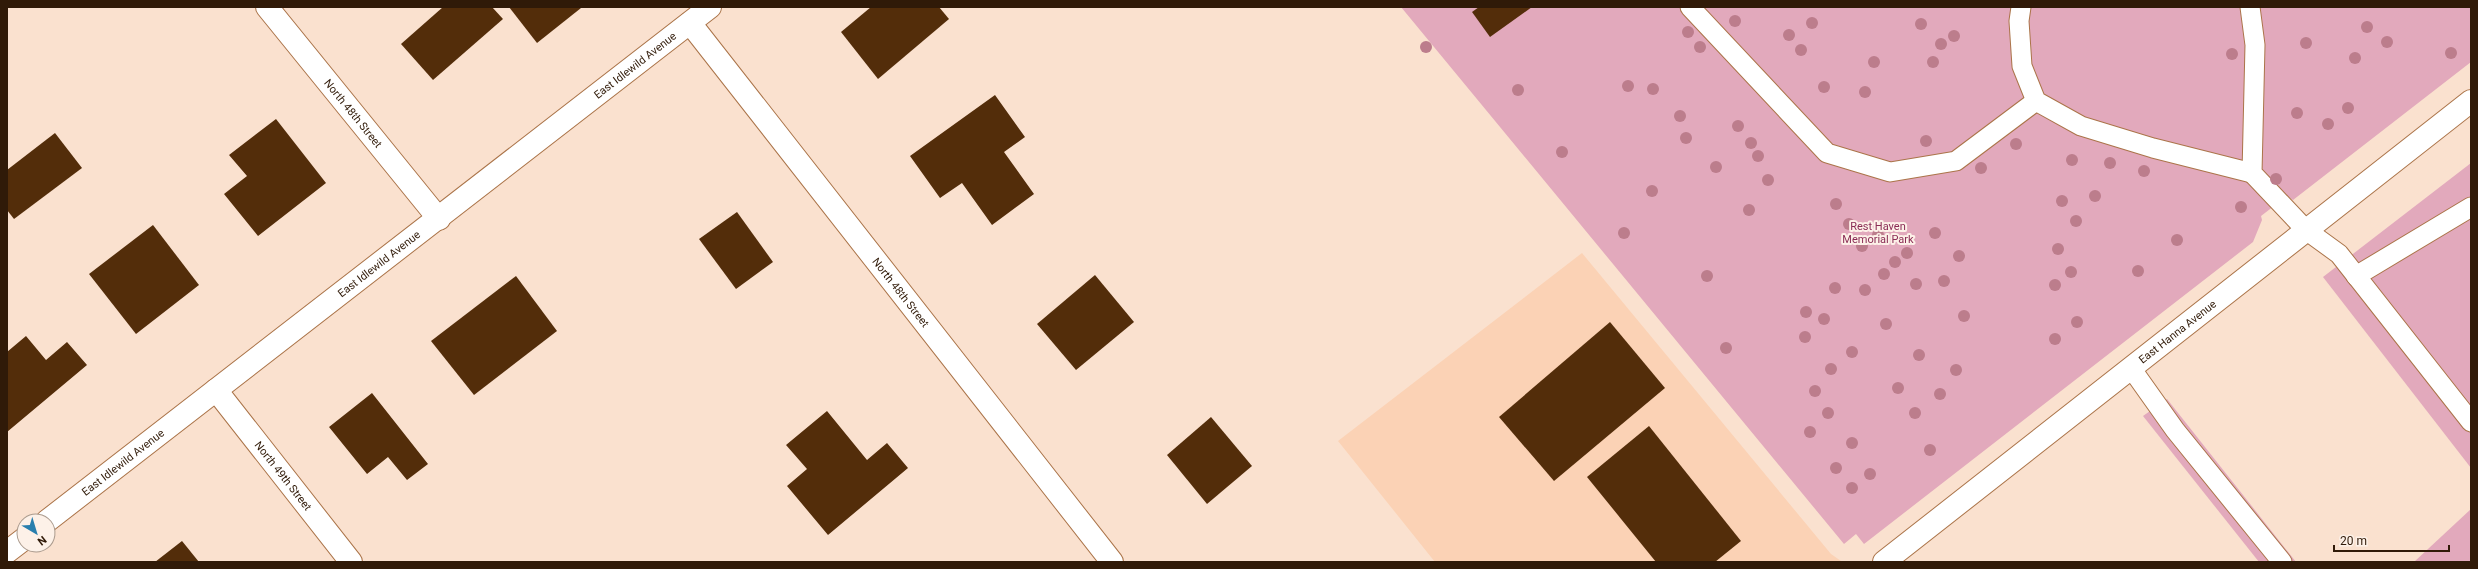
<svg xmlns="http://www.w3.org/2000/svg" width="2478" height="569" viewBox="0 0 2478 569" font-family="Roboto,sans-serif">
<rect width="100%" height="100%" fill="#fae1cf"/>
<polygon fill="#fbd2b5" points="1582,253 1831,554 1841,561 1849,561 1435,562 1338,441"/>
<g fill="#e2a9bc">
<polygon points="1401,7 2471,7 2471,62 2293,200 2287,196 2261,216 2262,220 2253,242 1864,544 1856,534 1844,544"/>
<polygon points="2471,163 2471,468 2323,277"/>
<polygon points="2167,399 2296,562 2259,562 2143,416"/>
<polygon points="2471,509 2471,562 2414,562"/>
</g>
<g fill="#532d0a">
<polygon points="443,7 492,7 503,19 433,80 401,44"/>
<polygon points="509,7 580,7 581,8 537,43"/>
<polygon points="871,7 939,7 949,19 878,79 841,32"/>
<polygon points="1479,7 1532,7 1490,37 1472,12"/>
<polygon points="995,95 1025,137 1004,152 1034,194 992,225 962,183 940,198 910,156"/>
<polygon points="276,119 326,183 258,236 224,194 247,176 229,155"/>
<polygon points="55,133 82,168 14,219 7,210 7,170"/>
<polygon points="737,212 773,262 736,289 699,239"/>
<polygon points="153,225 199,285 136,334 89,274"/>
<polygon points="1095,275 1134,322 1076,370 1037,324"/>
<polygon points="516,276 557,331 474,395 431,341"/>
<polygon points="1610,322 1665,388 1554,481 1499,417"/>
<polygon points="26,336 46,360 67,342 87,365 7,432 7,352"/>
<polygon points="372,393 428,464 407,480 388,457 367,474 329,427"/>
<polygon points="827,411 867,460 887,443 908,468 828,535 787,486 807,469 786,445"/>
<polygon points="1211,417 1252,466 1207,504 1167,455"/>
<polygon points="1649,426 1741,541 1715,562 1656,562 1587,477"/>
<polygon points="182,541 199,562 155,562"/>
</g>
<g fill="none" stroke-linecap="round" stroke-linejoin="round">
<defs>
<g id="lane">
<polyline points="1690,7 1827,153 1890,172 1956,161 2036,101"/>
<polyline points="2021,7 2019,21 2022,66 2036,101 2081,126 2153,148 2252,173"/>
<polyline points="2250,7 2255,45 2252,173 2306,230 2339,254 2471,422"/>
<polyline points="2356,276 2471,207"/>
<polyline points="2131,368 2175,430 2282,562"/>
</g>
<g id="street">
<path id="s1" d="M267,7l172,212"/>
<path id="s2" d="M690,23l422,539"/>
<path id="s3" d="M216,390l135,172"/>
<path id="s4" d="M47,521l663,-514"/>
<polyline points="7,552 24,539"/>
</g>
<g id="secondary">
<path id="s5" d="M1884,562l587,-461"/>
</g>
</defs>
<use href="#lane" stroke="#ab7449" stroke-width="21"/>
<use href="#street" stroke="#ab7449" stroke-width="24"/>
<use href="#secondary" stroke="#ab7449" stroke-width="24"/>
<use href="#lane" stroke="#fff" stroke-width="19"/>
<use href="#street" stroke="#fff" stroke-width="22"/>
<use href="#secondary" stroke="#fff" stroke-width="22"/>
</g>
<g fill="#bc7d8c">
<circle cx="1735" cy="21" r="6"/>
<circle cx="1812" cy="23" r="6"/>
<circle cx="1921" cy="24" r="6"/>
<circle cx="2367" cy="27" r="6"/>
<circle cx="1688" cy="32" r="6"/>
<circle cx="1789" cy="35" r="6"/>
<circle cx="1954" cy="36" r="6"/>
<circle cx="2387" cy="42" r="6"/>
<circle cx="2306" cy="43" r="6"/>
<circle cx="1941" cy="44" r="6"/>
<circle cx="1426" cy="47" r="6"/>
<circle cx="1700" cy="47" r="6"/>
<circle cx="1801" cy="50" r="6"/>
<circle cx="2451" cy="53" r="6"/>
<circle cx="2232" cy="54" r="6"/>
<circle cx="2355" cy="58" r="6"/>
<circle cx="1874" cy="62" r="6"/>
<circle cx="1933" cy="62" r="6"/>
<circle cx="1628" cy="86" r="6"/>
<circle cx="1824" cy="87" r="6"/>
<circle cx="1653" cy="89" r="6"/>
<circle cx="1518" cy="90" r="6"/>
<circle cx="1865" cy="92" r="6"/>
<circle cx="2348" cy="108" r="6"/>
<circle cx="2297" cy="113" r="6"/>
<circle cx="1680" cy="116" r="6"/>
<circle cx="2328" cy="124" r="6"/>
<circle cx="1738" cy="126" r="6"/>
<circle cx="1686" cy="138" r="6"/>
<circle cx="1926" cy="141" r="6"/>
<circle cx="1751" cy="143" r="6"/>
<circle cx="2016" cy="144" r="6"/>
<circle cx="1562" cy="152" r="6"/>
<circle cx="1758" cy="156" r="6"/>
<circle cx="2072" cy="160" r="6"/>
<circle cx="2110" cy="163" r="6"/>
<circle cx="1716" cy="167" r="6"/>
<circle cx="1981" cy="168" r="6"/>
<circle cx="2144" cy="171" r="6"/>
<circle cx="2276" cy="179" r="6"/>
<circle cx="1768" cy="180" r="6"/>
<circle cx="1652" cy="191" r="6"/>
<circle cx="2095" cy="196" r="6"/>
<circle cx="2062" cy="201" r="6"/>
<circle cx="1836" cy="204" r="6"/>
<circle cx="2241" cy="207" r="6"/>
<circle cx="1749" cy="210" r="6"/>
<circle cx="2076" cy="221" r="6"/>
<circle cx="1849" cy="224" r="6"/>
<circle cx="1624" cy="233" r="6"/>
<circle cx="1935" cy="233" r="6"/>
<circle cx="1878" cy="235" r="6"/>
<circle cx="2177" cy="240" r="6"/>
<circle cx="1862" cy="246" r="6"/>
<circle cx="2058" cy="249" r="6"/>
<circle cx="1907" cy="253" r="6"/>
<circle cx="1959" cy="256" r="6"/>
<circle cx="1895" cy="262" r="6"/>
<circle cx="2138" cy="271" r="6"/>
<circle cx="2071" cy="272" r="6"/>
<circle cx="1884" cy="274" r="6"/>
<circle cx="1707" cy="276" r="6"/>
<circle cx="1944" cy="281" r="6"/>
<circle cx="1916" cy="284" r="6"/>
<circle cx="2055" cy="285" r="6"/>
<circle cx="1835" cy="288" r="6"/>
<circle cx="1865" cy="290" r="6"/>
<circle cx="1806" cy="312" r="6"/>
<circle cx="1964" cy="316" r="6"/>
<circle cx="1824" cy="319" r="6"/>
<circle cx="2077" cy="322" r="6"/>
<circle cx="1886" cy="324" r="6"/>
<circle cx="1805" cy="337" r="6"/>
<circle cx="2055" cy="339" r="6"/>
<circle cx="1726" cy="348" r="6"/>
<circle cx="1852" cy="352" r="6"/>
<circle cx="1919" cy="355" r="6"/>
<circle cx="1831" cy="369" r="6"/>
<circle cx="1956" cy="370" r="6"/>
<circle cx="1898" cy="388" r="6"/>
<circle cx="1815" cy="391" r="6"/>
<circle cx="1940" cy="394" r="6"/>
<circle cx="1828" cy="413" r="6"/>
<circle cx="1915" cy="413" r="6"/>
<circle cx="1810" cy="432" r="6"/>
<circle cx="1852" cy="443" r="6"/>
<circle cx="1930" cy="450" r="6"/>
<circle cx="1836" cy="468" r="6"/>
<circle cx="1870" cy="474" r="6"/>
<circle cx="1852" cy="488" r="6"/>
</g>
<g text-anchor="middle" stroke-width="4" stroke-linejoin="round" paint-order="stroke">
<g font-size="11" fill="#301a08" stroke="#fdf1e8">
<text dy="4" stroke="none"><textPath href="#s4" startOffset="744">East Idlewild Avenue</textPath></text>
<text dy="4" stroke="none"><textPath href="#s1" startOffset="137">North 48th Street</textPath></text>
<text dy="4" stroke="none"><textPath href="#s4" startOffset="420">East Idlewild Avenue</textPath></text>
<text dy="4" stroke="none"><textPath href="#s2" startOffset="342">North 48th Street</textPath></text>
<text dy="4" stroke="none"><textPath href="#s5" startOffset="373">East Hanna Avenue</textPath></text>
<text dy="4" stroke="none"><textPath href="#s4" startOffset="96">East Idlewild Avenue</textPath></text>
<text dy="4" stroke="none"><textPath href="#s3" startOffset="109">North 49th Street</textPath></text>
</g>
<g font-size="11" fill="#8a2c55" stroke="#fdf1e8">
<text x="1878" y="230">Rest Haven<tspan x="1878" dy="13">Memorial Park</tspan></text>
</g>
</g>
<rect width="2478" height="569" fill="none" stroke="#301a08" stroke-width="16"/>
<g transform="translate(36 533) rotate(142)"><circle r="19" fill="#fdf1e8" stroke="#ab9b8e"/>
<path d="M0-3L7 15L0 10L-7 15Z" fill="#297fae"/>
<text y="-6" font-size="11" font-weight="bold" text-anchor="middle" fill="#301a08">N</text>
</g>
<path d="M2334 545v6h115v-6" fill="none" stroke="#301a08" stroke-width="2"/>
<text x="2340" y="545" font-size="12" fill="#301a08" stroke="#fdf1e8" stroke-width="3" paint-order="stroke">20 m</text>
</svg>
